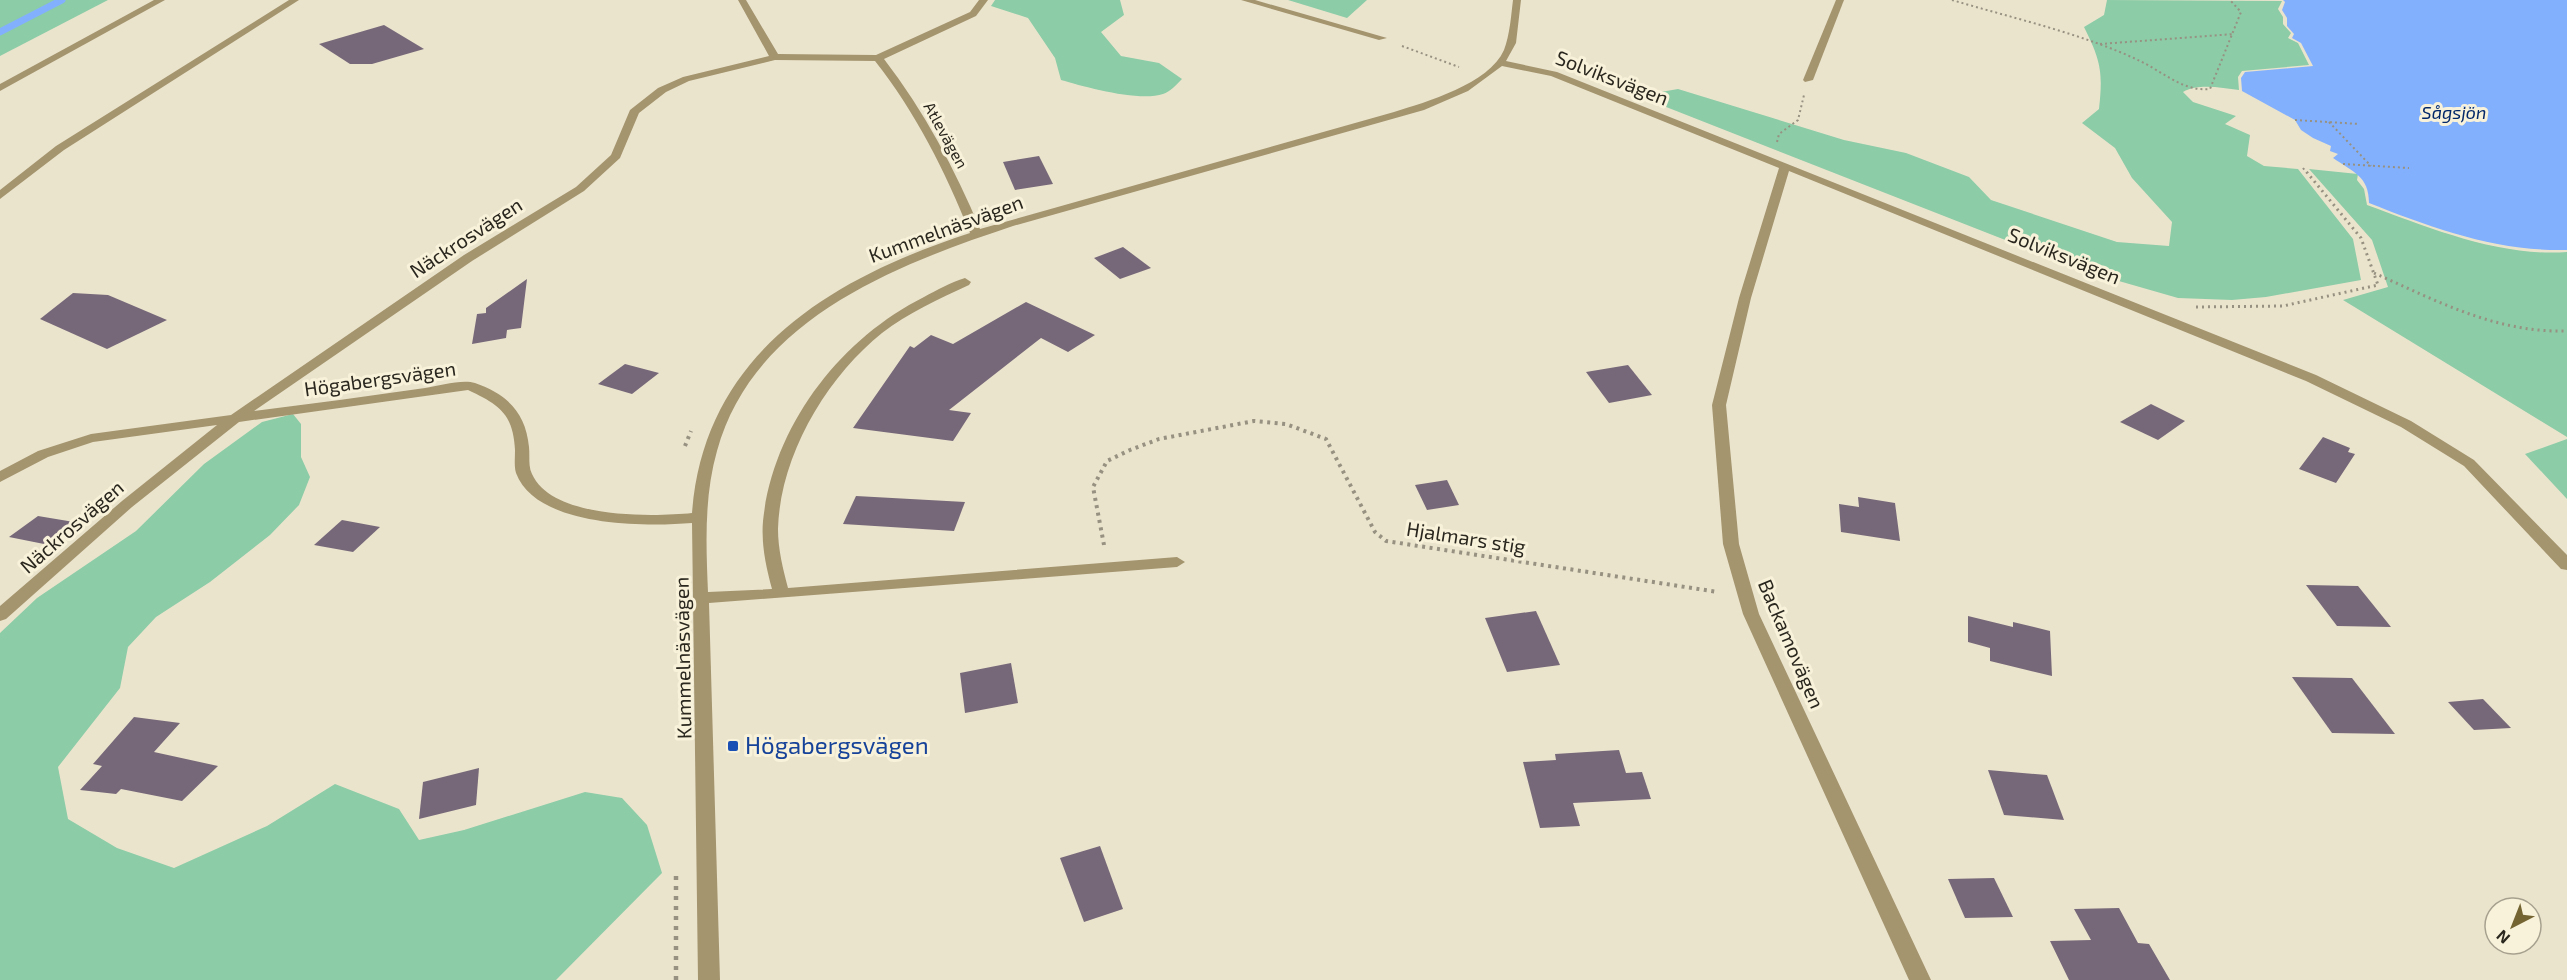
<svg xmlns="http://www.w3.org/2000/svg" width="2567" height="980" viewBox="0 0 2567 980" font-family="'Exo 2',sans-serif">
<rect width="100%" height="100%" fill="#ebe4cd"/>
<g fill="#8ccca7">
<polygon points="0,0 108,0 0,56"/>
<path d="M995,0h125l4,15 -23,17 20,24 38,7 23,16c-5,5 -12,13 -19,15 -24,8 -78,-7 -102,-14l-6,-22 -27,-40 -37,-12z"/>
<polygon points="1288,0 1367,0 1347,18"/>
<path d="M2107,0l175,1 -4,8 5,8v7l8,9 -3,5 10,5 11,22 -67,6 -4,6 1,13c-18,-2 -40,-7 -56,2l10,10 43,14 -11,8 25,11 -3,21 17,10 34,3 55,70 8,41 -95,17 -34,3 -54,-2 -94,-27 -428,-168 -1,-10 23,-4 166,51 62,13 63,24 22,23 126,42 52,4 3,-24 -40,-44 -17,-30 -33,-25 17,-14c4,-37 2,-48 -15,-82l20,-12z"/>
<path d="M2309,169l49,5 -1,6 7,9 3,16c63,23 132,52 200,47v185l-224,-137 45,-13 -16,-47z"/>
<polygon points="293,414 301,424 301,457 310,477 299,505 270,535 210,582 156,617 128,647 120,688 58,767 68,819 117,848 174,868 267,826 335,784 399,809 419,840 464,830 585,792 622,798 647,825 662,873 556,980 0,980 0,633 37,598 136,531 204,464 262,422"/>
<polygon points="2567,439 2567,499 2525,454"/>
</g>
<path fill="#83b0fd" d="M2283,0h284v250c-69,2 -135,-22 -198,-47 0,-27 -16,-31 -36,-45l5,-4 -8,-3 1,-5 -18,-8 -12,-8 -6,-10 -53,-29 -1,-13 4,-6 68,-6 -12,-23 -9,-5 2,-4 -7,-8v-8l-5,-8 3,-8z"/>
<g fill="none" stroke-linecap="round" stroke-linejoin="round">
<polyline stroke="#83b0fd" stroke-width="7" points="0,32 62,0"/>
</g>
<g fill="#776879">
<polygon points="384,25 424,49 372,64 350,64 319,44"/>
<polygon points="1039,156 1053,184 1015,190 1003,162"/>
<polygon points="1123,247 1151,268 1120,279 1094,258"/>
<polygon points="527,279 521,328 507,330 506,338 472,344 477,314 486,313 486,308"/>
<polygon points="73,293 108,295 167,320 107,349 40,319"/>
<polygon points="1026,302 1095,335 1068,352 1041,338 949,410 971,413 953,441 853,428 910,346 914,348 931,335 953,344"/>
<polygon points="625,364 659,373 632,394 598,384"/>
<polygon points="1628,365 1652,395 1609,403 1586,372"/>
<polygon points="2151,404 2185,421 2158,440 2120,422"/>
<polygon points="2323,437 2350,448 2348,452 2355,454 2336,483 2299,469"/>
<polygon points="1447,480 1459,505 1427,510 1415,485"/>
<polygon points="856,496 965,502 954,531 843,524"/>
<polygon points="1858,497 1895,503 1900,541 1841,532 1839,504 1859,507"/>
<polygon points="38,516 74,522 44,544 9,537"/>
<polygon points="342,520 380,527 353,552 314,545"/>
<polygon points="2306,585 2358,586 2391,627 2337,626"/>
<polygon points="1536,611 1560,665 1507,672 1485,618"/>
<polygon points="1968,616 2013,627 2013,622 2050,631 2052,676 1990,661 1990,648 1968,642"/>
<polygon points="1011,663 1018,703 965,713 960,673"/>
<polygon points="2292,677 2352,678 2395,734 2332,733"/>
<polygon points="2483,699 2511,728 2474,730 2448,702"/>
<polygon points="134,717 180,723 154,752 218,766 182,801 121,789 116,794 80,790 102,766 93,764"/>
<polygon points="1619,750 1626,773 1642,772 1651,799 1573,803 1580,826 1540,828 1523,762 1556,760 1555,754"/>
<polygon points="479,768 476,805 419,819 423,782"/>
<polygon points="1988,770 2047,775 2064,820 2004,815"/>
<polygon points="1100,846 1123,909 1084,922 1060,858"/>
<polygon points="1994,878 2013,917 1965,918 1948,879"/>
<polygon points="2119,908 2138,943 2149,944 2170,980 2069,980 2050,941 2091,940 2074,909"/>
</g>
<g fill="none" stroke-linecap="round" stroke-linejoin="round">
<g stroke="#969181" stroke-width="2" stroke-dasharray="2 3" stroke-linecap="butt">
<path d="M1952,0c60,18 132,34 188,61 23,11 44,31 70,28l31,-77 -11,-12"/>
<polyline points="2100,44 2234,34"/>
<polyline points="1402,46 1459,67"/>
<polyline points="2295,120 2359,124"/>
<polyline points="2329,122 2371,166"/>
<polyline points="1777,142 1779,134 1798,120 1804,95"/>
<polyline points="2343,164 2409,168"/>
<polyline points="2303,168 2306,172"/>
</g>
<g stroke="#969181" stroke-width="3" stroke-dasharray="2 4" stroke-linecap="butt">
<path d="M2374,273c63,28 122,60 193,58"/>
<polyline points="2196,307 2283,306 2378,285 2361,238 2305,170"/>
</g>
<g stroke="#969181" stroke-width="4" stroke-dasharray="3 4.5" stroke-linecap="butt">
<polyline points="685,446 691,431"/>
<polyline points="1104,545 1093,487 1107,461 1130,450 1159,439 1254,421 1286,424 1326,439 1375,532 1386,541 1718,592"/>
</g>
<polyline stroke="#969181" stroke-width="4.5" stroke-dasharray="4 6" stroke-linecap="butt" points="676,876 676,980"/>
<g fill="#a4956f" fill-rule="evenodd">
<polygon points="154,0 165,0 0,91 0,84"/>
<polygon points="289,0 299,0 64,150 0,199 0,190 56,146"/>
<path d="M738,0h8l32,54 98,1 94,-43 9,-12h9l-12,16 -92,43c40,52 71,110 96,170l414,-117c32,-10 95,-28 110,-62 6,-16 7,-34 9,-50h8l-5,43 -10,18 51,11 759,303 95,46 63,39 93,95v15l-6,-1 -97,-103 -63,-39 -95,-46 -517,-210 -38,127 -25,107 13,139 20,70 172,366h-22l-166,-366 -20,-70 -11,-139 27,-107 40,-130 -228,-92 -49,-10 -34,25 -44,19 -411,116c-117,39 -260,93 -296,225 -13,46 -11,94 -9,141l64,-3c-6,-22 -11,-45 -9,-68 10,-95 77,-182 161,-224 13,-7 27,-15 41,-19l6,4 -2,3c-30,14 -61,28 -87,48 -56,45 -102,123 -104,196 0,20 5,40 10,59l389,-31 8,5 -8,5 -468,36 11,377h-22l-6,-457c-48,4 -156,4 -176,-50 -2,-7 -1,-15 -1,-23 -2,-36 -15,-45 -47,-60l-229,32 -107,85 -126,112 -6,2v-15l122,-105 95,-76 -124,17 -45,15 -48,25v-11l38,-20 53,-17 140,-19 233,-160 112,-68 35,-32 19,-45 28,-22 25,-11 86,-21zM775,60l100,1c41,52 70,110 95,172 -138,45 -266,120 -278,280 -41,4 -140,6 -160,-39 -4,-8 -2,-18 -3,-27 -3,-34 -22,-53 -54,-64 -13,-4 -36,3 -50,5 -57,8 -114,16 -171,23l218,-150 112,-70 36,-33 19,-45 27,-21 23,-11z"/>
<polygon points="1241,0 1255,0 1387,38 1379,40"/>
<polygon points="1836,0 1844,0 1813,80 1805,82 1803,80"/>
</g>
</g>
<rect fill="#1a4fb4" stroke="#f9f2da" stroke-width="2" x="727" y="740" width="12" height="12" rx="3"/>
<g text-anchor="middle" stroke-width="6" stroke-linejoin="round" paint-order="stroke">
<g font-size="16" fill="#2a271f" stroke="#f9f2da">
<text transform="translate(946 135) rotate(61)" y="6">Atlevägen</text>
</g>
<g font-size="18" font-style="italic" fill="#032869" stroke="#f9f2da">
<text x="2454" y="119">Sågsjön</text>
</g>
<g font-size="20" fill="#2a271f" stroke="#f9f2da">
<text transform="translate(1612 78) rotate(21)" y="7">Solviksvägen</text>
<text transform="translate(946 229) rotate(-20)" y="7">Kummelnäsvägen</text>
<text transform="translate(466 238) rotate(-33)" y="7">Näckrosvägen</text>
<text transform="translate(2064 256) rotate(22)" y="7">Solviksvägen</text>
<text transform="translate(380 379) rotate(-8)" y="7">Högabergsvägen</text>
<text transform="translate(72 527) rotate(-41)" y="7">Näckrosvägen</text>
<text transform="translate(1466 538) rotate(9)" y="7">Hjalmars stig</text>
<text transform="translate(1791 644) rotate(67)" y="7">Backamovägen</text>
<text transform="translate(683 658) rotate(-91)" y="7">Kummelnäsvägen</text>
</g>
<g font-size="24" fill="#164399" stroke="#f9f2da" text-anchor="start">
<text x="745" y="754">Högabergsvägen</text>
</g>
</g>
<g transform="translate(2513 926) rotate(222)"><circle r="28" fill="#f9f2da" stroke="#a6a18f" stroke-width="1.5"/>
<path d="M0-4.5L10 22L0 15L-10 22Z" fill="#746432"/>
<text y="-9" font-size="16" font-weight="bold" text-anchor="middle" fill="#2a271f">N</text>
</g>
</svg>
